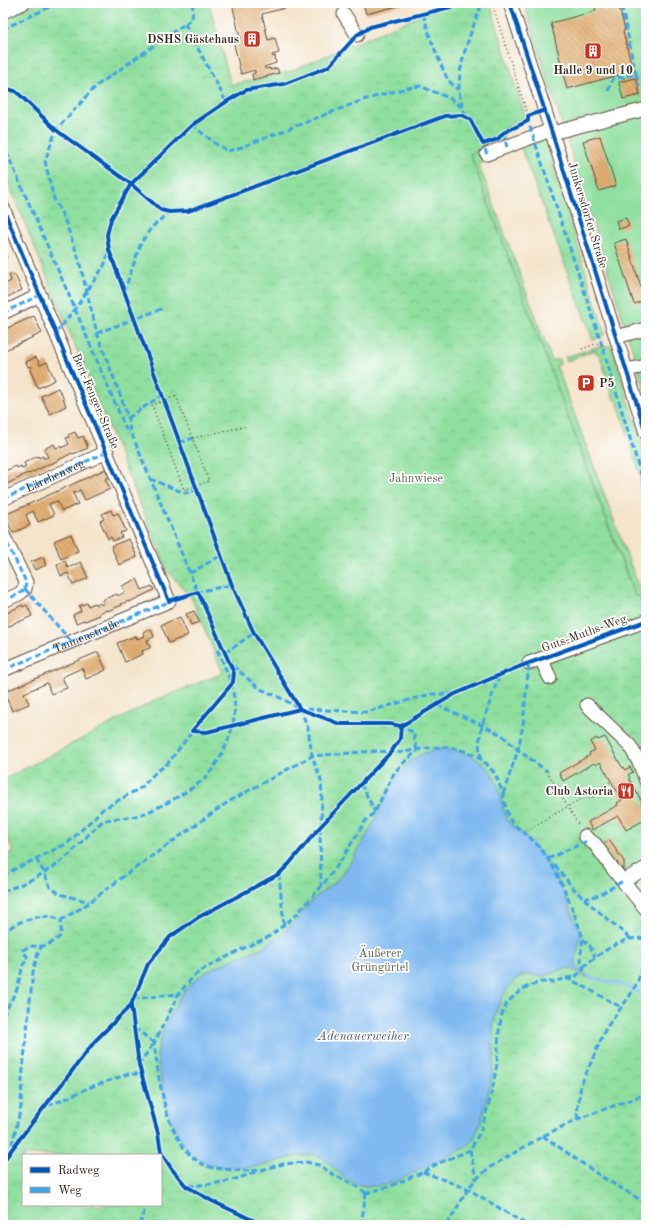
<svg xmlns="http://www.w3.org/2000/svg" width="649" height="1228" viewBox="0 0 649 1228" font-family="'Old Standard TT',serif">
<defs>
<pattern id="park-crowns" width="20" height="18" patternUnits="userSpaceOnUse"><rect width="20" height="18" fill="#8fdf9f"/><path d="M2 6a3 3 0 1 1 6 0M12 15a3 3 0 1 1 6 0" fill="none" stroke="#7cc088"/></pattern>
<pattern id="building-back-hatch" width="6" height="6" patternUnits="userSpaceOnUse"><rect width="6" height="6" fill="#e2af72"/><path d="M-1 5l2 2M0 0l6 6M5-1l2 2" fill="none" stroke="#b88f5d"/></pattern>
</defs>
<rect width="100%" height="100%" fill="#fff"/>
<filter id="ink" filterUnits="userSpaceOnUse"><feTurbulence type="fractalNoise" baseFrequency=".025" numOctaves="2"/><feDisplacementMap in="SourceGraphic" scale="8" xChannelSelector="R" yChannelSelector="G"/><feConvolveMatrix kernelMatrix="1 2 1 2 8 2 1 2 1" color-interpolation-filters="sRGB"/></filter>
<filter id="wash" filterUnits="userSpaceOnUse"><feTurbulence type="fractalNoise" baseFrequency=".012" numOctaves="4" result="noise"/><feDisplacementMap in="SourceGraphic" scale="16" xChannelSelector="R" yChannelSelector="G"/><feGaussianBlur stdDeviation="0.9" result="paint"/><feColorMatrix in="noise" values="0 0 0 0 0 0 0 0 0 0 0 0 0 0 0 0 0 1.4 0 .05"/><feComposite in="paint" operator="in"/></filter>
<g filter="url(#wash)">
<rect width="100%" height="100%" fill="#f4e4cb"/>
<g fill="#8fdf9f" stroke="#65845e">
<polygon points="524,3 646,3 646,393"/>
<polygon points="545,139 605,334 593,340 521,148"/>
<polygon points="481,150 485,162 479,165 552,361 559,359 560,364 556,365 642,596 636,598 470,154"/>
<polygon points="601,346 602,347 611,346 646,455 646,494 617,400 614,400 599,353 596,353 595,350 567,361 565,357"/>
</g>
<path fill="url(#park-crowns)" stroke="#65845e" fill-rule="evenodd" d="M38,3h171l22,82 57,-13 161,-69h41l34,110v4l-13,9 -9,4 2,11 -34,13 165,443 11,-3v631h-643v-368l10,-5 -10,-27v-45l153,-80 67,-27 -32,-76 -23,-25 -165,-402v-152zM23,1155h138v50h-138z"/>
<path fill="#7fb9f0" stroke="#5d7287" d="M442,749c32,4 50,13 58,45 2,8 3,19 8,26 7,11 18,16 26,25 20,22 29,47 40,73 2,5 6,11 6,17 1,5 -4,21 -5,27 2,6 8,10 13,14l-1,2c-8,-5 -17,-13 -27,-8 -5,2 -9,5 -15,6 -8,1 -18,-4 -26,1 -16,10 -27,40 -26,57 0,8 1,17 1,25 -2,19 -11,67 -22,82 -2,3 -5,5 -7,7 -12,6 -25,12 -38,18 -23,12 -50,29 -77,15 -14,-7 -22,-25 -39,-27 -3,0 -6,1 -9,1 -14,2 -25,7 -38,10 -15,4 -43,4 -57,-2 -31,-12 -40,-55 -46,-84 -2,-9 -5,-21 -3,-30 2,-14 17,-46 26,-58 19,-23 49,-31 76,-42 10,-6 21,-13 29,-22 9,-9 17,-20 26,-29 10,-9 22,-16 30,-27 11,-17 22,-36 32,-55 16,-32 23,-62 65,-67z"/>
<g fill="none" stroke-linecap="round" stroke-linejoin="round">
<polyline stroke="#7fb9f0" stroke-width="3" points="588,977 620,984 641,993 646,994"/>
</g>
<g id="blocks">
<g fill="url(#building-back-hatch)">
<polygon points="232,3 304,3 262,14 268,40 275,38 279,53 272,55 273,57 275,56 276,63 264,67 265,69 270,68 270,70 277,68 279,73 253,80 252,74 255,73 255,70 241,74 233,40 240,38"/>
<polygon points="363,3 406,3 406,4 366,14"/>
<polygon points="594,3 618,3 625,30 623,31 633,71 567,89 551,23 596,11"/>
<polygon points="636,78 640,95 623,99 619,82"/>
<polygon points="600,136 616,186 599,191 583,141"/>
<polygon points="626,218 629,226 619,229 616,221"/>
<polygon points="626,239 645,300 634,304 614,243"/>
<polygon points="3,250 7,258 3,259"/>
<polygon points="9,274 12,274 15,275 22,290 7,297 7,296 3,297 3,285 11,281"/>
<polygon points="34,316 42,333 3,351 3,330"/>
<polygon points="36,357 40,365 47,362 55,380 38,388 30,370 32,369 31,366 28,367 26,362"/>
<polygon points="58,388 60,392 61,392 66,406 50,414 41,396"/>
<polygon points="75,432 78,438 83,436 88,448 73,454 72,453 51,464 51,463 29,474 28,473 21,476 21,477 7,484 6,483 3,484 3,478 4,477 3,472 16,466 17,468 21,466 22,469 26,467 24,463 38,456 39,458 43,456 44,459 48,457 44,449 54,444 56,448 61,446 61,448 69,444 66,438 69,437 68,435"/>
<polygon points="106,469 109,477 105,479 110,489 85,500 80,490 77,492 73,493 78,504 62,511 57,501 49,504 54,515 38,522 33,511 26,515 30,525 13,533 8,523 5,525 3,521 3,517 5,515"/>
<polygon points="111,510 113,515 118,513 126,531 120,533 122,537 113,541 111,537 108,539 100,521 104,519 102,514"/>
<polygon points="71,534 78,551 61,559 54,541"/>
<polygon points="129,539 137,557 119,565 111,546"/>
<polygon points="43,557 46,565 35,570 31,562"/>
<polygon points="65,561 68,568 81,562 88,578 73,585 68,573 61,576 57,565"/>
<polygon points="137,579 142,590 152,586 154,590 129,602 129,601 121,604 122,605 107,611 107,610 99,613 100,615 85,621 84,620 76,623 73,615 81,611 79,606 87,603 88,606 95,603 96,605 100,603 101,605 104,604 102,600 117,594 118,596 125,592 122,586"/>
<polygon points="22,605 23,607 27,605 32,616 19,622 18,621 14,623 14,624 3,629 3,615"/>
<polygon points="194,611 199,622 191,625 186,614"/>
<polygon points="180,617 188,635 169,643 161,625"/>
<polygon points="151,629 154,637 147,640 150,648 142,651 143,654 125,662 117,643 136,636 137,639 145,636 143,632"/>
<polygon points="98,652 106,670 86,679 82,668 62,677 67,688 51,694 47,683 24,693 29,704 12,711 4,692"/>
<polygon points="605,737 622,767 623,767 625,770 630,767 633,772 628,775 630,778 629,779 646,809 646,819 626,830 618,816 592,830 588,822 618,805 617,803 622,800 600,762 596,765 594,763 563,781 559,773 590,755 589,753 595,750 590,742 597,738 598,740"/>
<polygon points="609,840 624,861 624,868 620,870 602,845"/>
</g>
</g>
</g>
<g filter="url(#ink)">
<use href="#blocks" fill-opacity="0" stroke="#574638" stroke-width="1"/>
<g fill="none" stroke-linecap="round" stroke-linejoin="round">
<defs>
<g id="minor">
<polyline points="510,3 552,133 646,433"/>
<polyline points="3,12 23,3"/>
<polyline points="344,14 357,35"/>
<polyline points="552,133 646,109"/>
<polyline points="487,154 551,130"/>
<polyline points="3,208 169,601 3,670"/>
<polyline points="3,313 40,295"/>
<polyline points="616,337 646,329"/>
<polyline points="626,370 646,366"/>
<polyline points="3,499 107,452"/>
<polyline points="3,535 26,582 25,589 19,594 3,601"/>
<polyline points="541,659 550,678"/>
<polyline points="529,663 646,621"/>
<polyline points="587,705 630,746 640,764 646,781"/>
<polyline points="585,836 589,840 595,844 613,869 646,909"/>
<polyline points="623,881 646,868"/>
</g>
</defs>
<use href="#minor" stroke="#574638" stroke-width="15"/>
<g stroke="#574638" stroke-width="1.5" stroke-dasharray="1 3" stroke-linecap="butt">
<polyline points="492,3 528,116"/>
<polyline points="624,78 625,81"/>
<polyline points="636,96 637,97 641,97 639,86"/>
<polyline points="644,286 646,290"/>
<polyline points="582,349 604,341"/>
<polygon points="176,396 209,481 184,490 152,405"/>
<polyline points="193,438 247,426"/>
<polyline points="547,771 579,826"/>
<polyline points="586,796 588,798 592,798 595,795 594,791"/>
<polyline points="524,832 586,796 585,792 587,789 591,789 594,791 612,781"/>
</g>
<use href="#minor" stroke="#fff" stroke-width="13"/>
<g stroke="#3fa3ea" stroke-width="3" stroke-dasharray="6 3" stroke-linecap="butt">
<polyline points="193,3 192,19 96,86 56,130 45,161 54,199 63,216 78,256 97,333 123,403 128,418 130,430 199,595"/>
<polyline points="423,14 431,40 441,65 448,80 458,90"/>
<polyline points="185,24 219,88 226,102"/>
<polyline points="3,29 58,3"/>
<polyline points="636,74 639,86"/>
<polyline points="608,91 613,79 636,74 621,3"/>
<path d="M463,107c-13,-27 9,-77 19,-104"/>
<polyline points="528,118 528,121 601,342 646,491"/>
<polyline points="192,125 216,144 228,151 239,148 363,100 407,88 420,86 451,99 459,105 467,116"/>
<polyline points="503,133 507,147"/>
<polyline points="481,141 487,154"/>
<polyline points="3,144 75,309 128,434"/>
<polyline points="124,292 141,243 151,228 169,212"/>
<polyline points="3,313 40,295"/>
<polyline points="56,333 75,309 104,266 109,252"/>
<polyline points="97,333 164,308"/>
<polyline points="128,418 162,395"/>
<polyline points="180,443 193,438"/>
<polyline points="150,479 185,493 197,490"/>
<path id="s1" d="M3,499l104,-47"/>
<polyline points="3,535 26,582 25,589"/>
<polyline points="190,573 222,555"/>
<polyline points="25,589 72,642"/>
<polyline points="196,592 232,585"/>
<polyline points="3,601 19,594 25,589"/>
<polyline points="225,653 254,633"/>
<polyline points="233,666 260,689 277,696 297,707"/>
<path id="s2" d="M3,670l168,-69"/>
<polyline points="437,705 482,725 502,735 518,750 547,771"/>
<polyline points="300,708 308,728 312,756 321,780 322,797 321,826"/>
<polyline points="307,709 366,712 431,694 452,694"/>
<polyline points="399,726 413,732 417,751"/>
<polyline points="481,759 479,744 482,725 499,676"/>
<polyline points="361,784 375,812"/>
<polyline points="503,794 518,750 523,725 529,663 527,664"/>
<polyline points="320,828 321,887"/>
<polyline points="36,859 44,872 50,887 60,894 89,902"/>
<polyline points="548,859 589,840"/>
<polyline points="555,865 574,889 584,899 631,939"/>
<polyline points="279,874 284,925"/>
<polyline points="3,875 68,843 103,809 142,787 154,774 168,763 195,728"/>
<path d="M3,891c23,-7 51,-22 68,-38 6,-6 27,-29 32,-32 12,-4 27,-2 39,-7 16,-5 54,-26 65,-38 17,-21 31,-51 27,-78 -2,-18 -11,-35 -18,-51"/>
<polyline points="584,899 599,895 623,881"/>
<path d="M3,934l12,-10 21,-7 13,-1 12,4 22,-13 41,-31 104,-74 84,-46 62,-5 17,1 5,1c15,-2 32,-6 48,-6 18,1 37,9 48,23 4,5 6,11 8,16 5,12 5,25 11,35 4,5 9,8 14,12 5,5 10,9 15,15 20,25 31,57 42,87 2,13 -5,21 2,34l-8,7 -24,6h-12l-15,6 -10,7 -8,8 -5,11 -3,17 -2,33 -6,32 -10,34 -11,20 -33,14 -14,8 -32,14 -25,7"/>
<polyline points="583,939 590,946 595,957"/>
<path d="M583,967c14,-11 29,-23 47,-28 5,-1 11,0 16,-2"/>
<path d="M566,978c19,8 37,20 55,29"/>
<polyline points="133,999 178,994"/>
<path d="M3,1016l14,-27 6,-24 4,-6v-3l-3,-3 -1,-3c9,-6 10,-3 19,-4 7,-1 13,-6 19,-10v-16"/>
<polyline points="134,1029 139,1031 154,1043 139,1064"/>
<polyline points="48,1105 63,1100 88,1088 128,1074 137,1074 142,1077"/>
<polyline points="578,1119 577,1113 581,1085 606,1028 629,997 637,983 646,959"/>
<polyline points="543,1136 602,1177 646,1203"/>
<polyline points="12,1145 21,1107 22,1079 33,972 38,953 42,946"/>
<polyline points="470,1150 476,1179"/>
<polyline points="423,1172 468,1189 527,1225"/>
<path d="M188,1186c26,-2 43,-4 67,-14"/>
<polyline points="366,1193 353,1184 334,1175 319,1165 306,1162 283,1164 261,1170 244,1171 213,1168 202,1164 192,1157 184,1148 172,1127 166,1111 159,1079 154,1043 175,1002 178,994 193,977 200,971 240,950 270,936 295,916 321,887 340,862 366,820 375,812 392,776 401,765 417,751"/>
<polyline points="140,1225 146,1205"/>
<polyline points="361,1225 366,1193"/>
<polyline points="447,1225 468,1189 476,1179 492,1166 543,1136 578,1119 646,1094"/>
</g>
<defs>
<g id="cycleway">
<polyline points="510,3 552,133 646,433"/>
<polyline points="3,88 15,91 21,96 56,130 131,184 161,210 169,212 188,211 445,116 461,115 470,119 483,144 498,139 503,133 528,121 528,116 545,110"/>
<polyline points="3,208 169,601 198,592 234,673 233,682 231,685 192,731"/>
<polyline points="401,726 390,724 340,724 300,709 254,633 232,585 109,250 107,235 111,219 131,184 192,125 226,102 246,90 284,84 328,67 357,35 370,27 467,3"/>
<polyline points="401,726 455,694 521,666 646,621"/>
<polyline points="192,731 207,732 300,709"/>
<polyline points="3,1162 12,1149 95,1041 131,1005"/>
<polyline points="263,1225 212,1201 186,1186 171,1168 161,1152 158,1133 139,1065 131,1005 148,964 170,937 197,918 279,874 289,864 320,827 391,752 400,739 401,726"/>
</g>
</defs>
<use href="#cycleway" stroke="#fff" stroke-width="6"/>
<use href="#cycleway" stroke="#0057b8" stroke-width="4"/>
</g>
</g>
<defs>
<symbol id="building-square" viewBox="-11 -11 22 22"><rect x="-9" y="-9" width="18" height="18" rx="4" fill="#c8321e" stroke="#fff"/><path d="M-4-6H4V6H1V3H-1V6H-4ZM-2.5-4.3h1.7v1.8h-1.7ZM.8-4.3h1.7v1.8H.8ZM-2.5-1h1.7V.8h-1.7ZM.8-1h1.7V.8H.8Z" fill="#fff"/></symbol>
<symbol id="parking-square" viewBox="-11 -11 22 22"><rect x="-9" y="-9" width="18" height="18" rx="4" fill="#c8321e" stroke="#fff"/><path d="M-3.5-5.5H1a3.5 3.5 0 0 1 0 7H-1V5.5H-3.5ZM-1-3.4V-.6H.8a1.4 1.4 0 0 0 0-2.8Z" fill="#fff"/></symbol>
<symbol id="restaurant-square" viewBox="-11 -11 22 22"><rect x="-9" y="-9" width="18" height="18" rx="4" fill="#c8321e" stroke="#fff"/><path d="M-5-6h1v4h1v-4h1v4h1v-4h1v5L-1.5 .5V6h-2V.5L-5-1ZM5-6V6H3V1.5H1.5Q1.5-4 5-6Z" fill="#fff"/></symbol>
</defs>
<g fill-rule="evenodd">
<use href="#building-square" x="242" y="29" width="20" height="20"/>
<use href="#building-square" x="583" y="41" width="20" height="20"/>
<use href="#parking-square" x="576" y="373" width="20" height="20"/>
<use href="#restaurant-square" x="616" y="781" width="20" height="20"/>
</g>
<g text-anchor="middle" stroke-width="3.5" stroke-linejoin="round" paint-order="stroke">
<g font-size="12" font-weight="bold" fill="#3b2a1e" stroke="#fff" text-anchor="end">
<text x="239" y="43">DSHS Gästehaus</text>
<text x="593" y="74" text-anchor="middle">Halle 9 und 10</text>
<text x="599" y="387" text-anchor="start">P5</text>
<text x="613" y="795">Club Astoria</text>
</g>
<g font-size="12" fill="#3b2a1e" stroke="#fff">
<text transform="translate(588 215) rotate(73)" y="4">Junkersdorfer Straße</text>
<text transform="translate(96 401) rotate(67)" y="4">Bert-Fenger-Straße</text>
<text dy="4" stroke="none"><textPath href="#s1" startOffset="57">Lärchenweg</textPath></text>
<text transform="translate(584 633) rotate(-20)" y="4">Guts-Muths-Weg</text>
<text dy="4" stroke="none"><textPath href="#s2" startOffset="90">Tannenstraße</textPath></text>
</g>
<g font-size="12" fill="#546045" stroke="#fff">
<text x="416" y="482">Jahnwiese</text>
<text x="380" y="957">Äußerer<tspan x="380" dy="14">Grüngürtel</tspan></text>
</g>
<g font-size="13" font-style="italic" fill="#535c68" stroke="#fff">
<text x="363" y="1040">Adenauerweiher</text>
</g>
</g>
<rect width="649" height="1228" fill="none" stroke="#fff" stroke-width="16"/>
<rect x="22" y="1154" width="140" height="52" fill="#ffffff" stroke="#b1aaa5"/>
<rect x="30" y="1167" width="20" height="6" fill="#0057b8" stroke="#b1aaa5"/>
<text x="58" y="1174" font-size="12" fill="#3b2a1e">Radweg</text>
<rect x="30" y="1187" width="20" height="6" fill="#3fa3ea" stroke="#b1aaa5"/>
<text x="58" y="1194" font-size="12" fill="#3b2a1e">Weg</text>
</svg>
